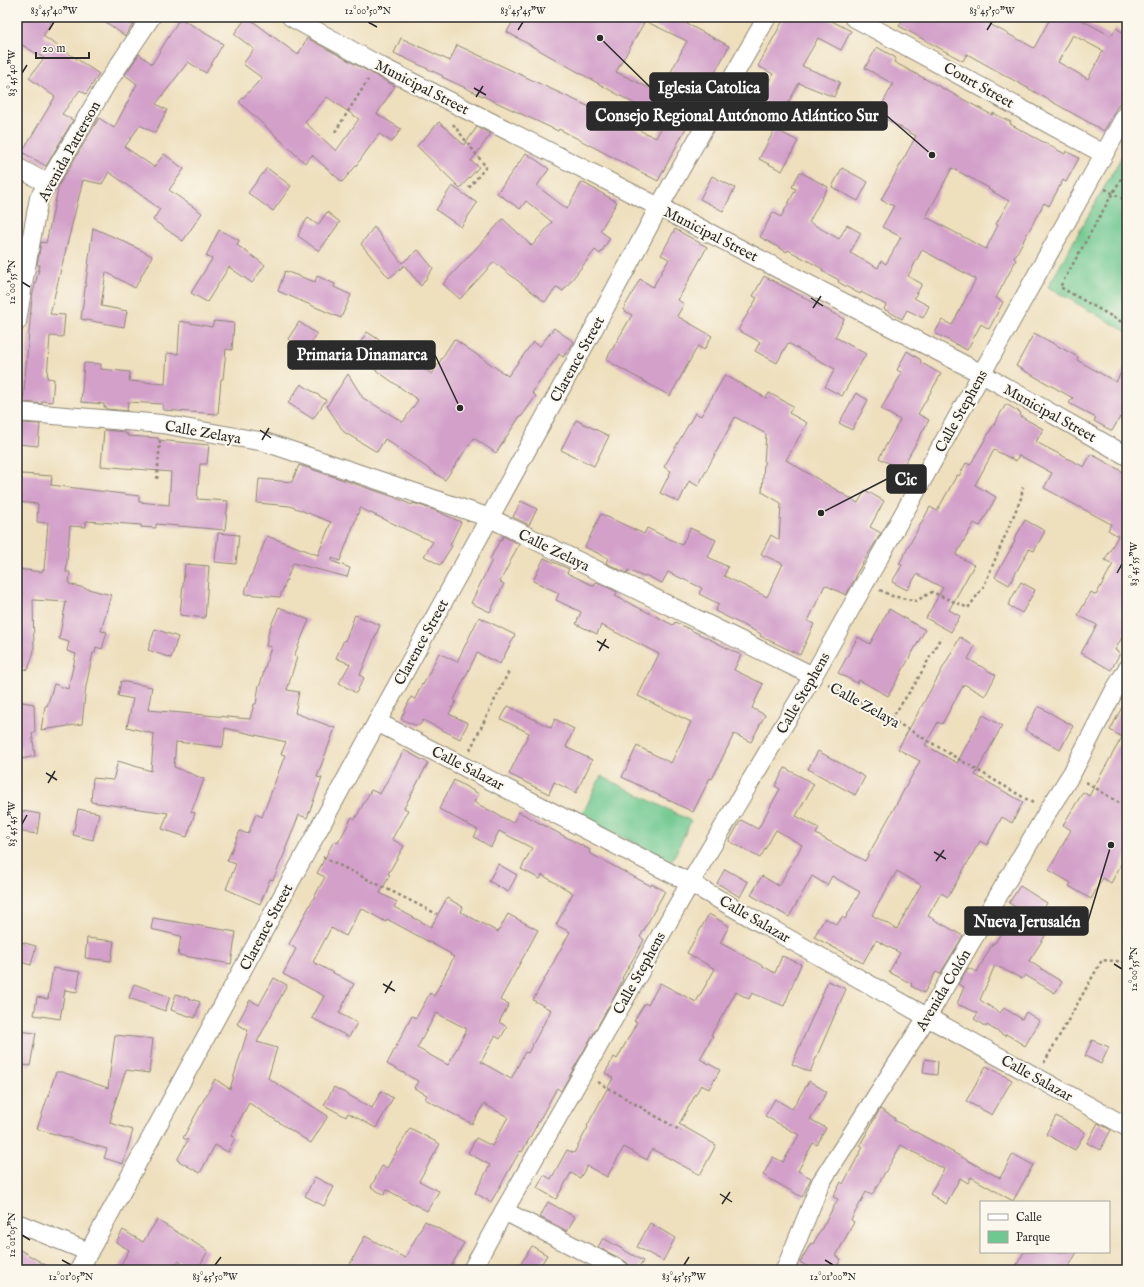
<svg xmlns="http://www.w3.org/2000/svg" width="1144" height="1287" viewBox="0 0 1144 1287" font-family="'IM FELL English',serif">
<rect width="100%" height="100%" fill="#fbf7ec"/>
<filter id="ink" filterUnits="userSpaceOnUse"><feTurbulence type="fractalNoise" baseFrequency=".025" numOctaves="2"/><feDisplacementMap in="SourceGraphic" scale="8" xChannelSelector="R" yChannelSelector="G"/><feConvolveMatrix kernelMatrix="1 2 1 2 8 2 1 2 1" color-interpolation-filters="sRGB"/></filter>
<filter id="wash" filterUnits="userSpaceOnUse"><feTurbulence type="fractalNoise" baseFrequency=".012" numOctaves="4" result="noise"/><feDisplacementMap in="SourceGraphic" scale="16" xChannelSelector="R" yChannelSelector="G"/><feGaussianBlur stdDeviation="0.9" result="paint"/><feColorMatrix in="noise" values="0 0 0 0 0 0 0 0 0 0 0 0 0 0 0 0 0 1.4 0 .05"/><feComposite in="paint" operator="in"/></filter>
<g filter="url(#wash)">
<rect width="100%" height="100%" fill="#eedfbd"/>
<g fill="#6ec88f" stroke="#4c7a5d">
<polygon points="1127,147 1127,332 1048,287"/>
<polygon points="601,776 691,821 672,861 581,817"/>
</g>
<g id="blocks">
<g fill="#d3a0ca" fill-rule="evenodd">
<polygon points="25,17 54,17 43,36 99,74 86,94 80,90 62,114 73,120 46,166 22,152 55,97 29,78 44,58 17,42 17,30"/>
<polygon points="99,17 138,17 125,36"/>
<path d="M247,17l51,38 9,-17 88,48 -18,28 24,15 -9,13 -13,-8 -24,33 -13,15 -30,-27 -7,8 -66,-61 23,-24 -19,-14 11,-15 -20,-15zM327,97l32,22 -23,32 -31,-29z"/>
<path d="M515,17h176l-4,7 42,22 -71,135 -99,-52 -1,2 -116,-54 1,-1 -49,-23 7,-15 49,23 7,-16 199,93 9,-17 -158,-89zM645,21l42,20 -27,52 -44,-21z"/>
<polygon points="785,17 824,17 851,31 841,50 818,38 802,66 840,82 834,97 799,83 779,120 755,107 773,74 758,66"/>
<path d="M904,17h85l-3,5 48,26 17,-31h25l35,19 5,-8 11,7v54l-23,42 -137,-77 -4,7 -64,-35zM1073,35l30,16 -15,28 -30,-17z"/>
<polygon points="180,18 223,44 206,73 188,62 156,104 167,110 155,133 140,125 125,147 154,167 164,154 184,169 169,190 202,213 183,241 153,220 160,209 109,172 102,184 83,180 50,314 65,315 63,337 50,336 47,378 54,379 52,402 42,401 42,404 23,402 32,297 40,265 37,265 41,242 46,243 59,185 99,118 114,128 137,84 125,75 139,54 152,64"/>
<path d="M877,47l19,11 -2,4 98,53 1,-2 18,9 -1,2 55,30 1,-3 13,7 -13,24 -3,-2 -14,26 -5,-3 -30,55 2,2 -20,38 7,4 -14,27 -8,-5 -14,26 -32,-17 7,-13 10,5 24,-46 -54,-29 -14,26 14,8 -8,14 15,8 -6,12 -16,-8 -5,9 -18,-10 2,-4 -25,-13 -1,2 -22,-12 1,-2 -17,-9 1,-2 -35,-19 -1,2 -27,-15 13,-25 8,5 15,-28 -4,-2 8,-15 28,15 -19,35 30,17 8,-14 14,8 -11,20 28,15 3,-7 5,3 15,-27 -19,-10 12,-21 -13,-6 35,-64 -39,-22 16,-30 -28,-16zM952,168l37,20 -1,1 21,12 -13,23 2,1 -12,24 -60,-32z"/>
<polygon points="439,122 464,145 477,127 491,134 471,161 479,167 460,188 417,146"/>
<polygon points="775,129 798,141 782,171 759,159"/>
<polygon points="526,153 549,169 537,186 567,209 582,182 617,202 600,231 610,238 600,254 595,250 563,291 557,287 545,302 494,262 460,299 443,284 503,219 532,246 552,222 526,201 520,209 497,193"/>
<polygon points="267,168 291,186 273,211 248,193"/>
<polygon points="842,168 868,182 858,201 832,187"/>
<polygon points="712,176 735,188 723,211 700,199"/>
<polygon points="452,186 477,203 461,227 436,210"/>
<polygon points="327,212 340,222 319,251 298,236 301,228 308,218 318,225"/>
<polygon points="374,227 402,263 418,250 433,268 421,286 404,265 404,266 389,278 361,244"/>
<polygon points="93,228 121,240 152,256 135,288 106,272 101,306 127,311 124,327 81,319"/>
<polygon points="675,229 707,247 678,300 684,304 677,316 712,336 704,350 698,346 670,396 606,360 632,315 623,310 640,279 653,287 669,259 661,255"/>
<polygon points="219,230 239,240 237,245 265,265 252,283 229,267 207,302 191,293 212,259 206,256"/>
<polygon points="17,238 21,238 17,258"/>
<polygon points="285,271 315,282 317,276 335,284 334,287 351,295 341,318 278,291"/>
<polygon points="764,276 844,319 835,337 866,354 842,396 825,387 835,369 788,343 777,363 755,351 760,342 738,330 757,298 753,296"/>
<polygon points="180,321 212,327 214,321 234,323 232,350 226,349 223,379 221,379 218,414 163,410 163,404 128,402 127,411 106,409 106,407 104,407 104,404 81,402 84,363 101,364 101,369 130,372 129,381 165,384 167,353 178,354"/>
<polygon points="299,322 317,334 306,351 288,339"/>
<polygon points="554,328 574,342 563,357 559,354 532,393 536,396 521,417 520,416 496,453 474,438 445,480 385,439 377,452 344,432 327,406 348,374 363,398 403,422 418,400 353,354 367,332 432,374 454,339 508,376 533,342 540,346"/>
<polygon points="1034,333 1078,357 1077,360 1116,382 1127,362 1127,422 1120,417 1112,431 1094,421 1096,418 1069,403 1073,398 1016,366"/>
<polygon points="907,351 921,360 920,362 941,374 918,414 929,420 901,470 879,458 900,420 881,409 902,373 897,370"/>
<polygon points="725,375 766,398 769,393 793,406 789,413 807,423 786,460 858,503 865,490 884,501 870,527 881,533 855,576 856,577 846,595 825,585 808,621 814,624 800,655 760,636 761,634 715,611 719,604 699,594 702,588 668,572 662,583 645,575 644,577 628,570 627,573 606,563 608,558 585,547 601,514 644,534 647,528 682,545 690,528 716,540 708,557 728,567 724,576 767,597 783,564 761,554 771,535 779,540 781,503 762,492 766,434 735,417 698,486 689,481 679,502 660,493 671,471 664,467 695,413 701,416"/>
<polygon points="301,384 326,400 313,419 288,403"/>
<polygon points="856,393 868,400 852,430 839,423"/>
<polygon points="1006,404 1021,413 1020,416 1043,429 1036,442 1084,467 1091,454 1127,474 1127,628 1115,650 1120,653 1111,670 1081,653 1097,625 1078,615 1091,592 1096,595 1113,564 1105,560 1118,536 1108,530 1111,524 1044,488 1052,473 1019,455 1016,461 994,450 975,485 996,497 980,526 974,523 956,555 974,565 949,610 960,616 951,632 926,618 943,588 917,574 907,590 892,582 902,565 899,564 930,507 937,511 957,475 959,476 966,463 970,465"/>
<polygon points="576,420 609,436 594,466 561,450"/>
<polygon points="20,423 40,424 38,446 18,444"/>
<polygon points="104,430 125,432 125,434 128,434 127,436 158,438 158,440 209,445 207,464 200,464 197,499 228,501 225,530 156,524 156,528 141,527 141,525 86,521 86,527 70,526 66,572 70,572 69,584 111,595 101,631 107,632 102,649 96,647 95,653 93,653 86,686 82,724 41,730 45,706 47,706 54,684 68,689 76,654 67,651 69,642 59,639 66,602 33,600 34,651 28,670 17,667 17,569 42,572 42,570 44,570 48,523 37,522 38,504 18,502 21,474 52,476 51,485 139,496 139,502 169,505 171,472 101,466"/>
<polygon points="299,465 394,497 412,505 413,503 434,510 461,522 450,545 452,546 440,565 424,556 433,542 360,508 340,561 332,558 332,561 350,568 347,577 293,563 280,597 244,594 267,536 318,555 331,522 290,506 257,503 259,479 292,482"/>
<polygon points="521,501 537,509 529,525 513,517"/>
<polygon points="1025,520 1045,531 1034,551 1029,549 1009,585 995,577 1015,541 1014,540"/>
<polygon points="218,533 239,535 236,564 215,562"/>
<polygon points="503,536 519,544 500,582 504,584 490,612 471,603 492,560 490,559 500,540 501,541"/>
<polygon points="544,558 569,569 567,573 594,586 596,582 617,592 615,596 673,625 675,622 741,655 734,670 763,684 752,708 765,715 751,742 734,734 712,779 710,778 693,812 622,777 637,746 671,763 691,722 638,696 659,654 601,625 597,634 576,624 581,612 556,600 559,593 533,581"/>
<polygon points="185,564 209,566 205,618 180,615"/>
<polygon points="1021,582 1035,590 1022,613 1008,605"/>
<polygon points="279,607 309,620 294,656 297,657 287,690 299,692 295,713 335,728 317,777 322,778 307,818 299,815 285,850 286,850 273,880 270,879 260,904 226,889 236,864 227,861 240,831 248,834 256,814 262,817 285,755 281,754 286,742 225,728 223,747 176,742 174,767 204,779 191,812 195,813 187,837 162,829 168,813 91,802 93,778 113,780 118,761 151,771 154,734 127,727 133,699 118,696 121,681 152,687 148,710 250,719 254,704 256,704 259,685 260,685 271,647 266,646 269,630"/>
<polygon points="889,609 925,630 888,696 859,680 857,683 838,673 858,637 870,644"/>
<polygon points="355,615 380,625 360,675 364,678 356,693 339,683 350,664 336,658 344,640 345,641"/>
<polygon points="479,617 515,635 500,664 477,653 454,700 456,701 449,714 468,723 460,739 423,720 420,725 415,725 401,719 411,697 415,699 422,684 423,685 439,653 457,662"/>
<polygon points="155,629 178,637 171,658 148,650"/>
<path d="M960,637l15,9 -7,13 28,16 -11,21 -21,-12 -22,40 -4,-2 -13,23 32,18 26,-48 19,11 -27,49 48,27 -11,21 -10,-6 -15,28 -7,-4 -32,56 -7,-4 -13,23 35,20 -23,38 -4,-2 -12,21 -13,-7 1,-2 -23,-12 11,-19 -24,-13 -13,23 -49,-26 11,-19 12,7 5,-8 3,2 15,-27 -28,-16 -5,9 -15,-9 -23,41 -38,-22 11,-19 17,10 23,-41 -26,-15 -16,28 -31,-17 12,-21 17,9 22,-40 -5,-3 10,-18 29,16 -18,32 23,12 -3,6 49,27 55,-100 -22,-12zM897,871l24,14 -24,44 -25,-14z"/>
<polygon points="1127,698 1127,854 1111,883 1103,878 1091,899 1069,886 1071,883 1049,870 1071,830 1063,825 1083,792 1089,796 1122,737 1110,730"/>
<polygon points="17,701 34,704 35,733 32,733 35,756 22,759 17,729"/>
<polygon points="508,706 551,728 555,719 574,729 566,747 592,760 576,793 554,782 549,794 509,774 529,733 501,719"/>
<polygon points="1038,706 1073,726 1060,750 1025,730"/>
<path d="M404,750l24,13 -24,45 4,2 -16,29 12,7 -16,28 2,1 -10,18 17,9 -3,5 37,20 16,-29 16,9 -2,5 37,20 10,-18 30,16 -38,70 9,4 -10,18 8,5 -7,12 -5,-3 -14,26 30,17 14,-27 3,1 23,-43 -18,-10 37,-68 -14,-7 17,-32 -31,-18 -2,4 -19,-10 11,-21 -33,-17 -8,16 -17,-10 4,-7 -39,-21 15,-29 25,14 -5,8 39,21 6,-11 71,38 -1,3 62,33 1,-2 13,7 -25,46 4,3 -22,38 1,1 -9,18 -53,94 -4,-3 -35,64 -2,-1 -29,51 -16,-9 15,-28 -22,-12 8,-15 16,8 16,-29 -24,-13 -12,20 -47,-25 2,-4 -13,-7 4,-7 -31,-17 25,-48 4,2 14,-25 4,3 20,-39 -4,-2 1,-1 -64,-35 -1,3 -25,-14 -15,28 -15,-8 -18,34 41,22 -15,29 18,10 -8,14 -37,-19 12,-22 -41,-22 13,-25 -7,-5 36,-67 -8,-4 17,-32 4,2 14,-26 3,2 16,-29 9,4zM436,1013l31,16 -19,36 -31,-17z"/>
<polygon points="818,751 865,777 855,795 808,769"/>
<polygon points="78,809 99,813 93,840 73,835"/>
<polygon points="17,810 40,814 37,834 17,831"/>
<polygon points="498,864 517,875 508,892 489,881"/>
<polygon points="725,869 748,882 740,897 717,883"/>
<polygon points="1020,886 1047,903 1032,928 1045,936 1029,961 1062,982 1055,993 1025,975 1022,979 995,965 980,1000 1000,1013 1004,1008 1022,1019 1026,1012 1040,1021 1025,1046 1006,1034 1005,1036 987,1025 986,1027 974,1019 978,1013 957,1004 964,987 958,984 968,968 977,972 993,943 995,943 1017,908 1009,903"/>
<polygon points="709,914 729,926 720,943 754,961 775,973 782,956 801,964 784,1006 752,993 749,999 736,992 711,1035 713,1036 700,1059 720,1070 709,1089 701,1085 679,1124 716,1145 700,1175 652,1149 647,1160 624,1147 607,1177 587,1166 580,1178 571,1173 556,1199 537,1188 544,1175 551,1179 567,1150 574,1153 588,1127 587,1126 613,1078 605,1073 614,1057 617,1059 637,1022 634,1021 645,1003 648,1005 660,983 696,1002 715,969 687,953"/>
<polygon points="153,918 236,932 231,964 178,955 181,936 151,929"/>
<polygon points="87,938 114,941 111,961 85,958"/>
<polygon points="17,941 36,946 31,965 17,961"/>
<polygon points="53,968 80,972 77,992 65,990 60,1019 34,1015 37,997 48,999"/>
<polygon points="274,978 287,985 257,1042 277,1048 268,1078 328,1116 311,1143 249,1103 231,1136 235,1138 228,1152 215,1145 200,1173 177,1160 188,1140 183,1138 215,1079 230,1089 248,1030 237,1024 250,1000 259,1005"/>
<polygon points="828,981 846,989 810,1072 792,1064"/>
<polygon points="134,984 170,997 165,1011 129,998"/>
<polygon points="176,994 200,1002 195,1018 171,1010"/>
<polygon points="17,1031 36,1033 30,1066 17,1064"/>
<polygon points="115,1035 153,1039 149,1073 126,1070 111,1114 112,1114 110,1123 133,1130 123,1164 104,1158 107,1149 37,1129 56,1072 62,1072 108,1088"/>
<polygon points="1092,1040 1109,1047 1101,1064 1085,1056"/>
<polygon points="925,1059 938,1061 937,1075 923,1073"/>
<polygon points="986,1066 1012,1080 992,1115 966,1101"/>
<polygon points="809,1081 827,1092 810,1119 826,1128 817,1145 813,1143 798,1171 811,1178 802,1197 763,1175 773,1157 783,1162 799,1135 765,1116 775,1099 792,1109"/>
<polygon points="334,1087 372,1108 381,1091 393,1098 376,1128 348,1113 346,1117 324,1105"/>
<polygon points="880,1109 895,1118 894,1120 1000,1178 1013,1154 1033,1165 1013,1201 971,1177 968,1183 960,1178 946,1204 930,1194 944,1169 901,1145 872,1195 866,1192 851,1220 854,1222 836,1256 841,1259 835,1270 813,1270 800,1262 811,1243 813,1244 838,1199 833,1197 841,1182 843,1184 863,1147 860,1145"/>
<polygon points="1056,1116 1085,1132 1075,1150 1046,1134"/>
<polygon points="1098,1123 1111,1130 1100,1150 1087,1143"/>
<polygon points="410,1128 440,1144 419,1181 439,1191 427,1211 387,1190 384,1195 371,1187 382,1166 387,1168"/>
<polygon points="315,1177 334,1187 324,1206 305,1196"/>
<polygon points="548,1202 575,1217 567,1231 540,1217"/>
<polygon points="157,1220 208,1251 197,1270 192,1270 178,1261 172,1270 118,1270 129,1250 116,1242 123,1230 143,1242"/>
<polygon points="425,1221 464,1243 449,1270 347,1270 365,1236 405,1258"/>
<polygon points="650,1223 675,1238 663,1261 637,1247"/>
<polygon points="603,1238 643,1261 638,1270 630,1270 629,1265 625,1261 598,1247"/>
<polygon points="532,1246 547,1255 538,1270 517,1270"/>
<polygon points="17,1248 54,1270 17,1270"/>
<polygon points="1024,1252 1077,1252 1067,1270 1014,1270"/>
</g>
</g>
</g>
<g filter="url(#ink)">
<use href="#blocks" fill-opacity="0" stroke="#8c8574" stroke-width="1"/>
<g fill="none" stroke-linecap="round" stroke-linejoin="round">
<defs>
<g id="minor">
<polyline points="291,17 378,65 659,207 982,374 1127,456"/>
<polyline points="853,17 1104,154"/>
<polyline points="17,167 48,184"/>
<polyline points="17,322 24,278 39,198 107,83 151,17"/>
<polyline points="17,412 162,424 265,442 490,518 813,676"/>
<polyline points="377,722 690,883 927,1017 1127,1127"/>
<polyline points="504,1211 620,1270"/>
<polyline points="17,1223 89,1252"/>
<polyline points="79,1270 377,722 605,308 659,207 767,17"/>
<polyline points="472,1270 504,1211 583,1073 690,883 813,676 1127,113"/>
<polyline points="785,1270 821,1182 927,1017 1048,811 1072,773 1114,691 1127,669"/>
</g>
</defs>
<use href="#minor" stroke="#8c8574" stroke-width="20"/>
<g stroke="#8c8574" stroke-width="2.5" stroke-dasharray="3 3" stroke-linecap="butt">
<polyline points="453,124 486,167 468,189"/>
<polyline points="335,132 368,80"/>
<polyline points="1127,168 1060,287 1127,325"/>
<polyline points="1105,189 1127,201"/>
<polyline points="157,479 160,441"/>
<polyline points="880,590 892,596 916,601 932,592 968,608 984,586 1021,498 1023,487"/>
<polyline points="828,684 891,719 1033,803"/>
<polyline points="891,719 915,684 941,637"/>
<polyline points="470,750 509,671"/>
<polyline points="1086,782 1127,808"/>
<polyline points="323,857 437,914"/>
<polyline points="1044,1063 1102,960 1127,962"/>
<polyline points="598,1082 681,1131"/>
</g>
<use href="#minor" stroke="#fff" stroke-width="18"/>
</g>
</g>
<path fill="none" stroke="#2b2b2b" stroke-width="1.5" d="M368,22l9,5M49,30l5,-8M518,30l5,-8M987,30l5,-8M22,73l5,-8M474,88l12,7M476,97l7,-11M22,282l8,5M811,298l12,8M813,308l8,-12M260,430l11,8M262,440l7,-12M1117,573l5,-9M597,641l12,7M599,651l7,-12M46,773l11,7M48,783l7,-12M22,824l5,-9M934,852l12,7M936,861l8,-11M1114,964l8,5M383,984l12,7M385,993l7,-12M720,1194l12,8M722,1204l8,-12M22,1235l8,5M62,1260l9,5M825,1260l8,5M215,1265l6,-8M684,1265l5,-8"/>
<g text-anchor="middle" stroke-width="4" stroke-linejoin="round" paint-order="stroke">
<g font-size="15" fill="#2b2b2b" stroke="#fbf7ec">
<text transform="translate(979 85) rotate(29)" y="5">Court Street</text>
<text transform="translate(422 87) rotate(27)" y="5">Municipal Street</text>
<text transform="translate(69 151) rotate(-61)" y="5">Avenida Patterson</text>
<text transform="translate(711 234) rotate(27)" y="5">Municipal Street</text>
<text transform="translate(577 359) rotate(-61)" y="5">Clarence Street</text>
<text transform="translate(961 411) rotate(-61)" y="5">Calle Stephens</text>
<text transform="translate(1050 413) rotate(29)" y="5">Municipal Street</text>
<text transform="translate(203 432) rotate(10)" y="5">Calle Zelaya</text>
<text transform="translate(554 550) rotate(26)" y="5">Calle Zelaya</text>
<text transform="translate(421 642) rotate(-61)" y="5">Clarence Street</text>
<text transform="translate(803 693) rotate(-60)" y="5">Calle Stephens</text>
<text transform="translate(865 705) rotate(29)" y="5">Calle Zelaya</text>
<text transform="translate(468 768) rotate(27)" y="5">Calle Salazar</text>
<text transform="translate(755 919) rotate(30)" y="5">Calle Salazar</text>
<text transform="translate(266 927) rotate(-62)" y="5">Clarence Street</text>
<text transform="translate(639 973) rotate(-61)" y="5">Calle Stephens</text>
<text transform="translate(943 990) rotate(-59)" y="5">Avenida Colón</text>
<text transform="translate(1037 1078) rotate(29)" y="5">Calle Salazar</text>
</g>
</g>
<path fill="none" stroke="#2b2b2b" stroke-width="1.5" d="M600 38L650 87M932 155L887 116M460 408L435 355M821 513L887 479M1111 845L1088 921"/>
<g fill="#2b2b2b" stroke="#fbf7ec" stroke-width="1.5">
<circle cx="600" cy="38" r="4"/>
<circle cx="932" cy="155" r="4"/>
<circle cx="460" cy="408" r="4"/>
<circle cx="821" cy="513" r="4"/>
<circle cx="1111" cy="845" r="4"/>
</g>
<g fill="#2b2b2b" stroke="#2b2b2b" stroke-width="1.5">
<rect x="650" y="73" width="118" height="28" rx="4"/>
<rect x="587" y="102" width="300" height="28" rx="4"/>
<rect x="288" y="341" width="147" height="28" rx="4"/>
<rect x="887" y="465" width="39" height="28" rx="4"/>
<rect x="965" y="907" width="123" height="28" rx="4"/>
</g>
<g font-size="16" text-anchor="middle" font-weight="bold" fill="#fff">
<text x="709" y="93">Iglesia Catolica</text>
<text x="737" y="121">Consejo Regional Autónomo Atlántico Sur</text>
<text x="362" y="360">Primaria Dinamarca</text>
<text x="906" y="485">Cic</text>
<text x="1027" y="927">Nueva Jerusalén</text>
</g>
<rect width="1144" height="1287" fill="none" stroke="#fbf7ec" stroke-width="44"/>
<rect x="980" y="1201" width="130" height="52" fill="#fbf7ec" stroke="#a8a59f"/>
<rect x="988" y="1214" width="20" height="6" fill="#ffffff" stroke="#a8a59f"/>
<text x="1016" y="1221" font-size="12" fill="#2b2b2b">Calle</text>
<rect x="988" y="1231" width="20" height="12" fill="#6ec88f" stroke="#a8a59f"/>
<text x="1016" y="1241" font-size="12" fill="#2b2b2b">Parque</text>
<path d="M36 52v6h53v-6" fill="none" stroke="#2b2b2b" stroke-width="2"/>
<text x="42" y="52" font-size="12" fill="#2b2b2b" stroke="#fbf7ec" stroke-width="3" paint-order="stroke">20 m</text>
<rect x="22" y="22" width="1100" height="1243" fill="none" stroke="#2b2b2b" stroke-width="1.5"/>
<g font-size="10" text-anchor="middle" fill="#2b2b2b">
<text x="54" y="14">83°45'40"W</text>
<text x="368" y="14">12°00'50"N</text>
<text x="523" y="14">83°45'45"W</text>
<text x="992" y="14">83°45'50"W</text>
<text transform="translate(11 73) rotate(-90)" y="4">83°45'40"W</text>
<text transform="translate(11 282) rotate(-90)" y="4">12°00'55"N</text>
<text transform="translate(1133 564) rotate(-90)" y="4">83°45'55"W</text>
<text transform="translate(11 824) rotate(-90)" y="4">83°45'45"W</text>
<text transform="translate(1133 969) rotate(-90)" y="4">12°00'55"N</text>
<text transform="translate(11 1235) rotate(-90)" y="4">12°01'05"N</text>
<text x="71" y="1280">12°01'05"N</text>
<text x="215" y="1280">83°45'50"W</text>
<text x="684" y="1280">83°45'55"W</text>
<text x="833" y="1280">12°01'00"N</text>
</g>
</svg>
